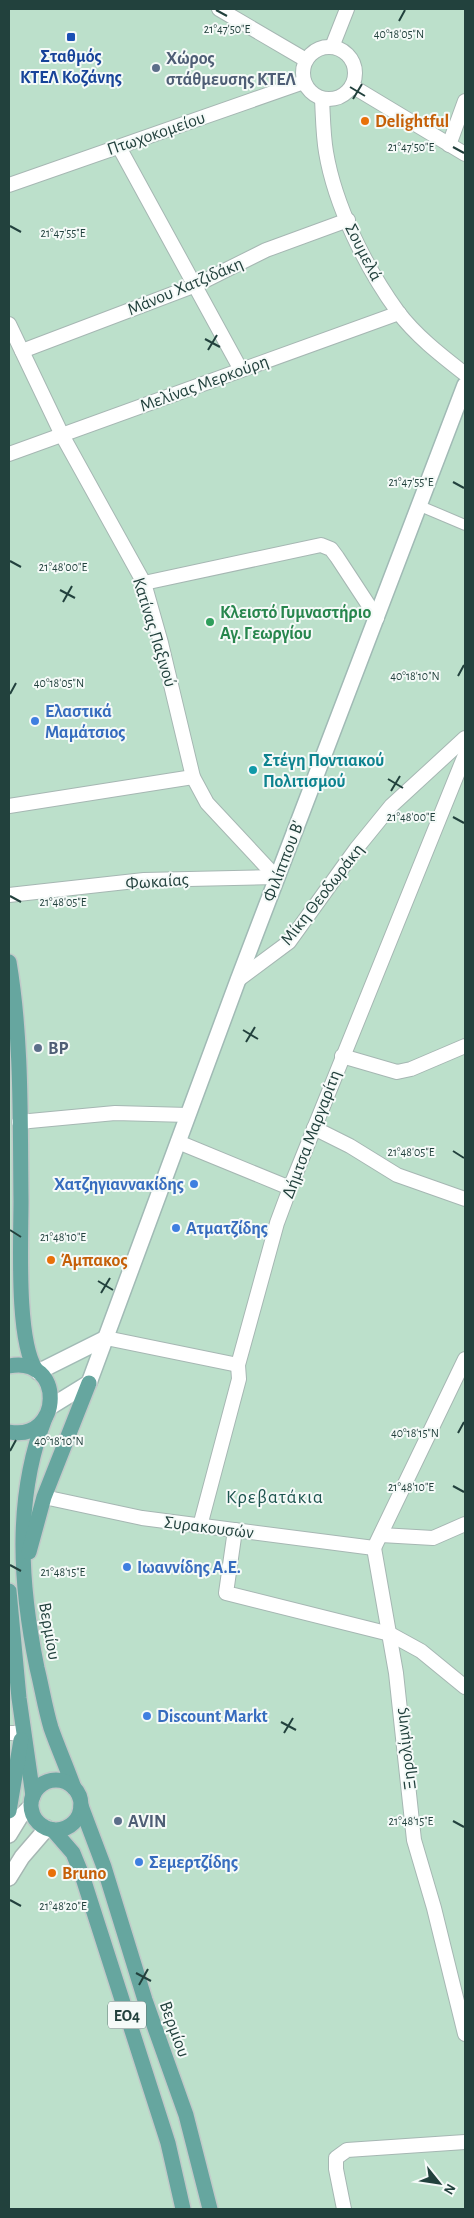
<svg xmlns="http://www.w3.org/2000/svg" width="474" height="2218" viewBox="0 0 474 2218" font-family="'Alegreya Sans',sans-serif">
<rect width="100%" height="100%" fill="#e4eeeb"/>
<rect fill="#bce0cb" x="9" y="9" width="456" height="2200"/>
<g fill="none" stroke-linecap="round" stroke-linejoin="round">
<defs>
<polyline id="pedestrian" points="420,506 465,525"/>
<g id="minor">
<polyline points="219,9 306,60"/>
<circle cx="329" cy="73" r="26"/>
<polyline points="332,47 347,9"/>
<polyline points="352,86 465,154"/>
<path d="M322,99c1,17 1,35 4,53 9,54 40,116 72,160 18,24 44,44 67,62"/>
<polyline points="449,145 465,101"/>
<polyline points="119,147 241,370"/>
<polyline points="9,185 304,82"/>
<polyline points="9,324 62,435 144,583 161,643 193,777 207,803 276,877"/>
<polyline points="22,351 196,285 266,250 348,220"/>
<polyline points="9,454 399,313"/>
<polyline points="144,583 321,545 331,549 337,557 377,618"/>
<polyline points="9,806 193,777"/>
<polyline points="9,895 144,880 276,877"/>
<polyline points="238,980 289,942 356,849 391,806 465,738"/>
<polyline points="342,1056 397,1072 411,1069 465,1046"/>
<polyline points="19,1122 115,1113 188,1115"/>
<polyline points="314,1128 350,1146 397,1175 465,1199"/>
<polyline points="178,1142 290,1188"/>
<polyline points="106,1338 238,1365"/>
<polyline points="44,1497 142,1518 374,1548"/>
<polyline points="200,1526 239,1379 238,1365 277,1223 290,1188 465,755"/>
<polyline points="235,1530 226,1593 390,1634 421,1651 465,1687"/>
<polyline points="381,1535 433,1538 465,1524"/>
<polyline points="374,1548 396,1673 414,1840 434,1908 465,2034"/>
<polyline points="374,1548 465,1359"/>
<polyline points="9,1733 23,1733"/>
<polyline points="344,2209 336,2169 336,2158 347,2150 465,2142"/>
</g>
<g id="tertiary">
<polyline points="9,1835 20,1817 31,1806"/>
<polyline points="9,1878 22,1857 47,1828"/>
</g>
<g id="secondary">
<polyline points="38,1372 106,1338"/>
<polyline points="50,1407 89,1383 238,980 465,385"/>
</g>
<g id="primary">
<path d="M9,962c13,76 11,161 12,239 0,39 -5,139 15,169"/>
<path d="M9,1366c56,-11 54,76 0,66"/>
<path d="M45,1418c-31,81 -25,167 -8,250 5,20 8,40 14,60 7,20 16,40 23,60"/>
<polyline points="29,1552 44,1497 89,1383"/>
<polyline points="9,1591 19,1698 33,1796"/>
<circle cx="56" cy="1805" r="25"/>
<polyline points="81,1806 104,1867 145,2000 186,2115 210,2209"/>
<polyline points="9,1811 21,1740"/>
<polyline points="53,1830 73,1853 82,1875 168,2143 183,2209"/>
</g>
</defs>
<use href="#pedestrian" stroke="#a6b7b3" stroke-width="12"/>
<use href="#minor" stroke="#a6b7b3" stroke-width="16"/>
<use href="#tertiary" stroke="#a6b7b3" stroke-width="18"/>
<use href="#secondary" stroke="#a1bab5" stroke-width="18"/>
<use href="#primary" stroke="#c1cac9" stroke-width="18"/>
<use href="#pedestrian" stroke="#fff" stroke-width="10"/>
<use href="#minor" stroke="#fff" stroke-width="14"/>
<use href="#tertiary" stroke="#fff" stroke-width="15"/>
<use href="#secondary" stroke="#fff" stroke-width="15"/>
<use href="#primary" stroke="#66a69f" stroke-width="15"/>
</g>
<path fill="none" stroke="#22413d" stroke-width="2" d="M216,10l11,6M399,21l6,-11M350,87l15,9M353,99l9,-15M453,147l11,6M10,226l11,6M205,339l15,8M208,350l9,-15M453,482l11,6M10,561l11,6M60,590l15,8M63,602l9,-16M458,676l6,-11M10,694l6,-11M388,779l15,9M391,791l9,-15M453,817l11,6M10,896l11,6M243,1030l15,9M246,1042l9,-15M453,1151l11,7M10,1230l11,7M98,1281l15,9M101,1293l9,-15M458,1433l6,-11M10,1451l6,-11M453,1486l11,6M10,1565l11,6M281,1722l15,8M284,1733l9,-15M453,1821l11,6M10,1900l11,6M136,1973l15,8M139,1985l9,-16"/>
<rect fill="#1a4fb4" stroke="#f5faf8" stroke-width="2" x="66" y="32" width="10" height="10" rx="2.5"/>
<g fill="#5c6f8a" stroke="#f5faf8" stroke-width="2">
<circle cx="156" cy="68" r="5"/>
<circle cx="38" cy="1048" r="5"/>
<circle cx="118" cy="1821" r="5"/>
</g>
<g fill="#e8710a" stroke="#f5faf8" stroke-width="2">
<circle cx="365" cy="121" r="5"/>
<circle cx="51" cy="1260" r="5"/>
<circle cx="52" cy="1873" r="5"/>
</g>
<circle fill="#2e9e5b" stroke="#f5faf8" stroke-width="2" cx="210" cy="622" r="5"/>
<g fill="#3f7fe0" stroke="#f5faf8" stroke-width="2">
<circle cx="35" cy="721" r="5"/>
<circle cx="194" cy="1184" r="5"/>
<circle cx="176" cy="1228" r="5"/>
<circle cx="127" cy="1567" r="5"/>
<circle cx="147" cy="1716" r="5"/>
<circle cx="139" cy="1862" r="5"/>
</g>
<circle fill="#0f9aa8" stroke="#f5faf8" stroke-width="2" cx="253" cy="770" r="5"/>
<g text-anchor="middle" stroke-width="4" stroke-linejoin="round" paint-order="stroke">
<rect fill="#f5faf8" stroke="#617875" stroke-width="1" x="108" y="2001.5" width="38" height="27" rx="4"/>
<g font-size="16" font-weight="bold" fill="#22413d">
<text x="127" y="2021">ΕΟ4</text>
</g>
<g font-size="18" font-weight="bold" fill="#164399" stroke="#f5faf8">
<text x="71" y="62">Σταθμός<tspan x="71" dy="21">ΚΤΕΛ Κοζάνης</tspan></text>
</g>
<g font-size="18" font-weight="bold" fill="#4e5e75" stroke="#f5faf8" text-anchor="start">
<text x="166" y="64">Χώρος<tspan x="166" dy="21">στάθμευσης ΚΤΕΛ</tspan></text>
<text x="48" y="1054">BP</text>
<text x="128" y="1827">AVIN</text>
</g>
<g font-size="18" font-weight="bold" fill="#c56008" stroke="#f5faf8" text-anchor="start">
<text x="375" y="127">Delightful</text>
<text x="61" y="1266">Άμπακος</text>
<text x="62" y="1879">Bruno</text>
</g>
<g font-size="18" fill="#22413d" stroke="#f5faf8">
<text transform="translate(156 133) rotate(-19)" y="6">Πτωχοκομείου</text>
<text transform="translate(364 252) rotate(63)" y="6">Σουμελά</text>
<text transform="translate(185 286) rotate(-23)" y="6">Μάνου Χατζιδάκη</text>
<text transform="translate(204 383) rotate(-20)" y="6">Μελίνας Μερκούρη</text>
<text transform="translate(155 632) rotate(73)" y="6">Κατίνας Παξινού</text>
<text transform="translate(283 861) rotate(-69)" y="6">Φιλίππου Β'</text>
<text transform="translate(157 881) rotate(-4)" y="6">Φωκαίας</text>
<text transform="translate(322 894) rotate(-52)" y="6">Μίκη Θεοδωράκη</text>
<text transform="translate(311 1134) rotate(-69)" y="6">Δήμτσα Μαργαρίτη</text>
<text transform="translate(209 1527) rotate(7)" y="6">Συρακουσών</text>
<text transform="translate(50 1631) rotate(80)" y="6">Βερμίου</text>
<text transform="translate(405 1749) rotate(-97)" y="6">Ξηρολίμνης</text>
<text transform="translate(175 2029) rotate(70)" y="6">Βερμίου</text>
</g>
<g font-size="18" font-weight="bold" fill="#27864d" stroke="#f5faf8" text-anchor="start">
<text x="220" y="618">Κλειστό Γυμναστήριο<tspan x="220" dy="21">Αγ. Γεωργίου</tspan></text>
</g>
<g font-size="18" font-weight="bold" fill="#366cbe" stroke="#f5faf8" text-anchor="start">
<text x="45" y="717">Ελαστικά<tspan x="45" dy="21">Μαμάτσιος</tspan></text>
<text x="184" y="1190" text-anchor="end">Χατζηγιαννακίδης</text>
<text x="186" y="1234">Ατματζίδης</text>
<text x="137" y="1573">Ιωαννίδης Α.Ε.</text>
<text x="157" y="1722">Discount Markt</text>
<text x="149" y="1868">Σεμερτζίδης</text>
</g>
<g font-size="18" font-weight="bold" fill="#0d838f" stroke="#f5faf8" text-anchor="start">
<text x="263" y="766">Στέγη Ποντιακού<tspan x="263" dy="21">Πολιτισμού</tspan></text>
</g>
<g font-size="19" letter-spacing="1" fill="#1c544f" stroke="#f5faf8">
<text x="275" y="1503">Κρεβατάκια</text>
</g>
</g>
<g font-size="12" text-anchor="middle" fill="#22413d" stroke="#f5faf8" stroke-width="4" stroke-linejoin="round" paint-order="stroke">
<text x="227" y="33">21°47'50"E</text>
<text x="399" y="38">40°18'05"N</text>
<text x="411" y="151">21°47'50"E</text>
<text x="63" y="237">21°47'55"E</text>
<text x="411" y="486">21°47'55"E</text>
<text x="63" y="571">21°48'00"E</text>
<text x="415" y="680">40°18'10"N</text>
<text x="59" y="687">40°18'05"N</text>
<text x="411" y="821">21°48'00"E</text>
<text x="63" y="906">21°48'05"E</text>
<text x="411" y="1156">21°48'05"E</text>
<text x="63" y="1241">21°48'10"E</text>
<text x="415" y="1437">40°18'15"N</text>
<text x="59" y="1445">40°18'10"N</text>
<text x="411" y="1491">21°48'10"E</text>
<text x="63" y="1576">21°48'15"E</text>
<text x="411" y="1825">21°48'15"E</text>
<text x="63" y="1910">21°48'20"E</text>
</g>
<rect width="474" height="2218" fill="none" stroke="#22413d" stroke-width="20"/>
<g transform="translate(439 2183) rotate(120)" stroke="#f5faf8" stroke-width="4" paint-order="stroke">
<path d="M0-4L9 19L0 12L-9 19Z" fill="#22413d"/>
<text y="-8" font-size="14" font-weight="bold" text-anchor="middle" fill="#22413d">N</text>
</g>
</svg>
